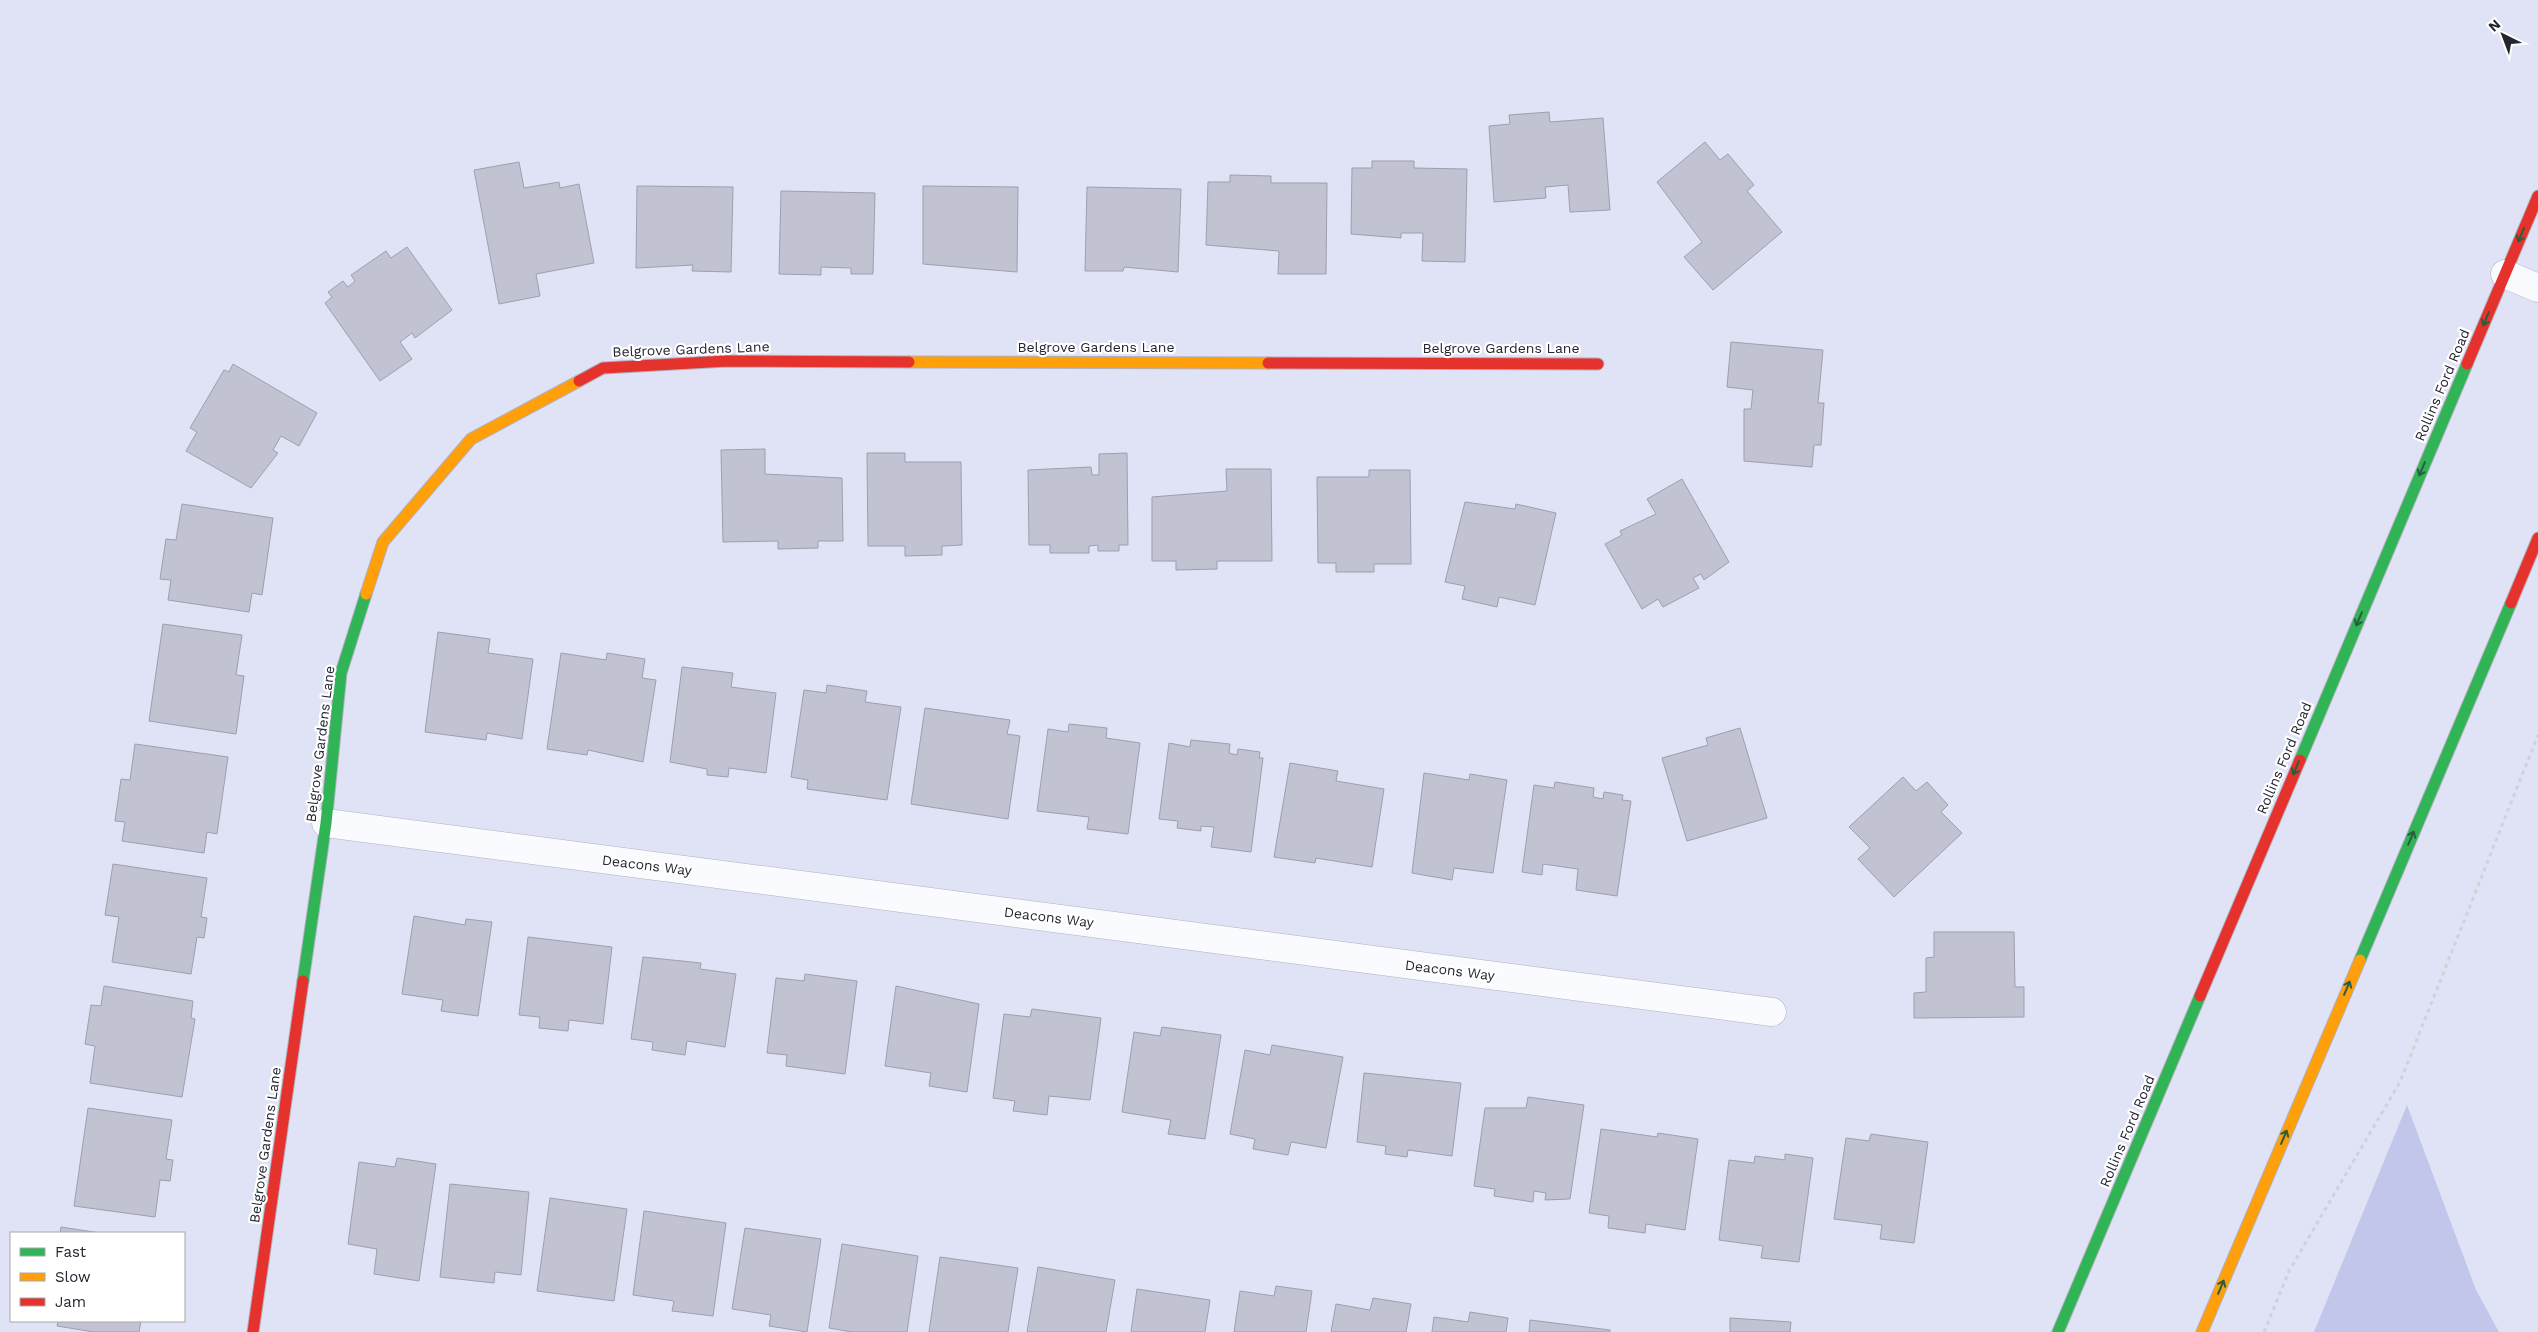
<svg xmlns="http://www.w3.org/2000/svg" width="2538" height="1332" viewBox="0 0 2538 1332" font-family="'Work Sans',sans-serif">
<rect width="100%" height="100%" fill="#e0e2f5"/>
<polygon fill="#c2c6eb" points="2407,1105 2476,1290 2499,1332 2314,1332"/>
<g fill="#c1c3d2" stroke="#9d9fae">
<polygon points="1549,112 1550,122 1603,118 1610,210 1570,212 1568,185 1545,187 1546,198 1494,202 1489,126 1510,124 1509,115"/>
<polygon points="1705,142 1720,160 1728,154 1754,185 1747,191 1782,232 1713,290 1684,257 1702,242 1657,182"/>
<polygon points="1372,161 1414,161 1414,168 1467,169 1465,262 1422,261 1423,233 1401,233 1401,238 1351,234 1352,168 1372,168"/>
<polygon points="519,162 524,188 559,182 560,188 579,184 594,263 536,274 540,296 499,304 474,170"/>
<polygon points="1230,175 1271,176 1271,183 1327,183 1326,274 1278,274 1279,251 1206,245 1208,182 1230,182"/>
<polygon points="637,186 733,187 731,272 692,271 693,265 636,268"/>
<polygon points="923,186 1018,187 1017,272 923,264"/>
<polygon points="1087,187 1181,189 1178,272 1124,267 1123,271 1085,271"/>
<polygon points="781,191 875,193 873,274 851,274 851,268 821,267 821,275 779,274"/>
<polygon points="407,247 452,310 415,338 412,333 400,342 412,359 380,381 325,303 332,297 328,292 343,281 348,287 355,281 351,275 386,251 391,258"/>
<polygon points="1731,342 1823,350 1818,403 1824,403 1821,445 1814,445 1812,467 1744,461 1744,409 1751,409 1753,390 1727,387"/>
<polygon points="233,364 317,413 299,446 281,436 273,450 278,453 251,488 186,451 197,432 190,428 224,370 229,372"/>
<polygon points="765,449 765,474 842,478 843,541 818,541 818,548 778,549 778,541 723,542 721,450"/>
<polygon points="867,453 905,453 905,462 961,462 962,545 942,546 942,555 905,556 905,546 868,546"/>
<polygon points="1127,453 1128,545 1119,545 1119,551 1098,551 1098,545 1089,546 1089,553 1050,553 1050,545 1029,545 1028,470 1091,467 1092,475 1099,475 1099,454"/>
<polygon points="1226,469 1271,469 1272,561 1217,561 1217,569 1176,570 1176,561 1152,561 1152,497 1227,491"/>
<polygon points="1369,470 1410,470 1411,564 1374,564 1374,572 1336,572 1336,563 1318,563 1317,477 1369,477"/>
<polygon points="1682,479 1729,562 1704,580 1701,574 1693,578 1699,588 1663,607 1658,599 1642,609 1605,544 1622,535 1620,531 1656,514 1647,499"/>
<polygon points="1465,502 1515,509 1516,504 1556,513 1535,605 1499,597 1497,607 1462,599 1465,586 1445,582"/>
<polygon points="182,504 273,518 262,595 252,593 249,612 168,600 171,580 160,579 166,539 176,540"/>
<polygon points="163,624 242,635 236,675 244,676 236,734 149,721"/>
<polygon points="438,632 490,639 488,653 533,659 522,739 487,733 486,740 425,732"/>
<polygon points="561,653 606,660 607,653 645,659 642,678 656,680 643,762 588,750 587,755 547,749"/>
<polygon points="682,667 733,673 731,687 776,693 766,773 729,768 728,777 707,775 707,769 670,762"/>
<polygon points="827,685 867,691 865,702 901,707 887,800 807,789 808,780 791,777 804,690 826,693"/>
<polygon points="925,708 1010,720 1007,734 1020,736 1008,819 911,804"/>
<polygon points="1069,724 1107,728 1106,738 1140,743 1128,834 1087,829 1089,817 1037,811 1048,729 1068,732"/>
<polygon points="1740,728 1767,818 1687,841 1662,758 1708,745 1706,738"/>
<polygon points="1191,740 1230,744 1229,753 1237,755 1238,749 1260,752 1259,758 1263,758 1251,852 1211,847 1214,827 1201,826 1201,831 1177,828 1178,821 1159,819 1169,743 1190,747"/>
<polygon points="135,744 228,757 217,834 207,832 204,853 122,841 125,822 115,821 121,779 130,780"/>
<polygon points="1290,763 1338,771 1336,781 1384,789 1372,867 1316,858 1315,863 1274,857"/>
<polygon points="1424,773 1469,780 1470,774 1507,780 1493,873 1454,868 1452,880 1412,873"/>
<polygon points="1903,777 1916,791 1927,782 1948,805 1941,812 1962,833 1894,897 1858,859 1870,848 1849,827"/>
<polygon points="1555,782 1594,788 1593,797 1603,799 1604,792 1623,795 1622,800 1631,801 1617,896 1576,890 1578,869 1543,864 1542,875 1522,872 1534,785 1554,788"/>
<polygon points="113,864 207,878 201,917 207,918 204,938 197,937 191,974 112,962 119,917 105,915"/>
<polygon points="414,916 465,925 466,919 492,922 478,1016 441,1011 443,1000 402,994"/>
<polygon points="1934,932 2014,932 2015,987 2024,987 2024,1017 1914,1018 1914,993 1926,992 1926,958 1934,957"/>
<polygon points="528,937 612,947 603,1024 569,1020 568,1031 539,1028 540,1017 519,1015"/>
<polygon points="643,957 701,963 700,969 736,974 725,1047 687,1041 685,1055 652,1050 653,1042 631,1039"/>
<polygon points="805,974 857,981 845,1074 786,1066 787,1055 767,1053 776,978 804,981"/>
<polygon points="104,986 193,1001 191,1018 195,1019 182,1097 90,1083 95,1046 85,1044 91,1005 101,1006"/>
<polygon points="896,986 979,1004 967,1092 929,1086 931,1073 885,1066"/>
<polygon points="1032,1009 1101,1018 1090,1100 1049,1096 1047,1115 1013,1111 1015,1101 993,1098 1004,1014 1030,1017"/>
<polygon points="1162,1027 1221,1035 1205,1139 1168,1134 1171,1120 1122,1112 1134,1032 1160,1036"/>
<polygon points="1272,1045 1343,1057 1326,1148 1291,1142 1288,1155 1253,1149 1255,1139 1230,1134 1245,1050 1270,1055"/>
<polygon points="1364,1073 1461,1083 1452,1156 1408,1150 1407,1157 1385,1154 1386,1146 1357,1142"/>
<polygon points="1528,1097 1584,1105 1570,1199 1545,1200 1546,1193 1534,1191 1533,1202 1494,1196 1495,1189 1474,1186 1485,1108 1526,1108"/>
<polygon points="88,1108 172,1120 166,1159 173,1160 170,1181 160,1180 155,1217 74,1206"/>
<polygon points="1601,1129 1657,1137 1658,1133 1698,1139 1685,1230 1646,1224 1645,1233 1608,1228 1609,1216 1589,1213"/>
<polygon points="1871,1134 1928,1142 1914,1243 1880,1239 1882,1225 1834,1219 1846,1138 1869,1141"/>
<polygon points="1785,1154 1813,1158 1799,1262 1761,1258 1763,1246 1719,1240 1729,1160 1754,1163 1755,1156 1785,1160"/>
<polygon points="397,1158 436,1164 419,1281 374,1274 377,1249 348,1244 359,1162 395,1167"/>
<polygon points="450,1184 529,1192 521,1275 495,1272 494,1283 440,1277"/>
<polygon points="550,1198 627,1209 614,1301 537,1291"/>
<polygon points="644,1211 726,1223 713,1316 672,1311 674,1301 633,1295"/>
<polygon points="61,1227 100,1233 60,1233"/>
<polygon points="745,1228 821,1239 807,1332 769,1326 771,1315 732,1309"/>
<polygon points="842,1244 918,1256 907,1332 852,1332 829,1328"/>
<polygon points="940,1257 1018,1268 1008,1332 929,1332"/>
<polygon points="1038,1267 1115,1280 1106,1332 1027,1332"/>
<polygon points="1276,1286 1312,1291 1306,1332 1234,1332 1240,1291 1274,1296"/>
<polygon points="1137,1289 1210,1300 1205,1332 1131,1332"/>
<polygon points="1373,1298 1411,1304 1406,1332 1331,1332 1336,1304 1370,1310"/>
<polygon points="1470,1312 1508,1318 1506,1332 1432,1332 1434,1317 1468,1322"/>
<polygon points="1730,1318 1791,1322 1790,1332 1730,1332"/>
<polygon points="1530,1320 1610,1330 1610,1332 1529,1332"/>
<polygon points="58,1321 141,1321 139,1332 94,1332 57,1326"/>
</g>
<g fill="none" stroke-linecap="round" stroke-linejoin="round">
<defs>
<g id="street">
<polyline points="2505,274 2538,288"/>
<polyline points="326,823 1772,1012"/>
</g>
<g id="fast">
<polyline points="2300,760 2467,364"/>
<polyline points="2360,960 2511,603"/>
<polyline points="303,981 326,823 341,673 366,594"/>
<polyline points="2058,1332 2200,996"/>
</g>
<g id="slow">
<polyline points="909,362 1268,363"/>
<polyline points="366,594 383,542 471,439 579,381"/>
<polyline points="2202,1332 2360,960"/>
</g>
<g id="jam">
<polyline points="1268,363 1598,364"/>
<polyline points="2467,364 2538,196"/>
<polyline points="579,381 603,368 727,361 909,362"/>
<polyline points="2511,603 2538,538"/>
<polyline points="2200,996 2300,760"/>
<polyline points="253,1332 303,981"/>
</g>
</defs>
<use href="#street" stroke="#b0b1bf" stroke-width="29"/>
<use href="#fast" stroke="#b0b1bf" stroke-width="13"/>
<use href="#slow" stroke="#b0b1bf" stroke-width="13"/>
<use href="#jam" stroke="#b0b1bf" stroke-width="13"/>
<polyline stroke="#d1d2d7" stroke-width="3" stroke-dasharray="4 4" stroke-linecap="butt" points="2264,1332 2289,1271 2400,1082 2538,735"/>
<use href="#street" stroke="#fafbfe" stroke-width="28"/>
<use href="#fast" stroke="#30b455" stroke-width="11"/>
<use href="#slow" stroke="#ff9f0a" stroke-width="11"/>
<use href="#jam" stroke="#e5322d" stroke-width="11"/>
</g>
<defs><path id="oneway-shaft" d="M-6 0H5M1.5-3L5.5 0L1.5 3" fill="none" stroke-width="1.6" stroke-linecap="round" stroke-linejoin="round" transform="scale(1.25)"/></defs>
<g stroke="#285e3f">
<use href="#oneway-shaft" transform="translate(2521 235) rotate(113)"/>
<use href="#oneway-shaft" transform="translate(2486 319) rotate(113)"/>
<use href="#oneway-shaft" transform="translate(2422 469) rotate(113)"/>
<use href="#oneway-shaft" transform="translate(2359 619) rotate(113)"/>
<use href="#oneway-shaft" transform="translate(2296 768) rotate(113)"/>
<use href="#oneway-shaft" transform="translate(2411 838) rotate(-67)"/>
<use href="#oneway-shaft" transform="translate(2347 988) rotate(-67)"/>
<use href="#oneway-shaft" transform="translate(2284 1137) rotate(-67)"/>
<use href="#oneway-shaft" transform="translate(2221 1287) rotate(-67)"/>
</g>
<g text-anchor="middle" stroke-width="4.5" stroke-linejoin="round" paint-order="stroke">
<g font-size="14" fill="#222430" stroke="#fff">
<text x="1096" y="352">Belgrove Gardens Lane</text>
<text x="1501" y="353">Belgrove Gardens Lane</text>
<text transform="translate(691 349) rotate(-2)" y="5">Belgrove Gardens Lane</text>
<text transform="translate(2442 385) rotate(-67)" y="5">Rollins Ford Road</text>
<text transform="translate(320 744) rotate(-83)" y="5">Belgrove Gardens Lane</text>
<text transform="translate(2284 758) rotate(-67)" y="5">Rollins Ford Road</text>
<text transform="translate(647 865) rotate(7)" y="5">Deacons Way</text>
<text transform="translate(1049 917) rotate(7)" y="5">Deacons Way</text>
<text transform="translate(1450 970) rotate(7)" y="5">Deacons Way</text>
<text transform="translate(2127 1131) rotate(-67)" y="5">Rollins Ford Road</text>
<text transform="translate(265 1145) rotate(-82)" y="5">Belgrove Gardens Lane</text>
</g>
</g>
<rect x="10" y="1232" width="175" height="90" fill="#ffffff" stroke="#a7a7ac"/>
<rect x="20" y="1248" width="25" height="8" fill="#30b455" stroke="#a7a7ac"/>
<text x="55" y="1257" font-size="15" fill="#222430">Fast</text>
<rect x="20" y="1273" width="25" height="8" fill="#ff9f0a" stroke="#a7a7ac"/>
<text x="55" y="1282" font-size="15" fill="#222430">Slow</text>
<rect x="20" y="1298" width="25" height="8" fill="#e5322d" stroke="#a7a7ac"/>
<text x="55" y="1307" font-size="15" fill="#222430">Jam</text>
<g transform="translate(2503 35) rotate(318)" stroke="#ffffff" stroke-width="4" paint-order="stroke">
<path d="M0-4L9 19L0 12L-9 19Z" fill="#222430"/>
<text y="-8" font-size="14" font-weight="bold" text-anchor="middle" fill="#222430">N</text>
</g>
</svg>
